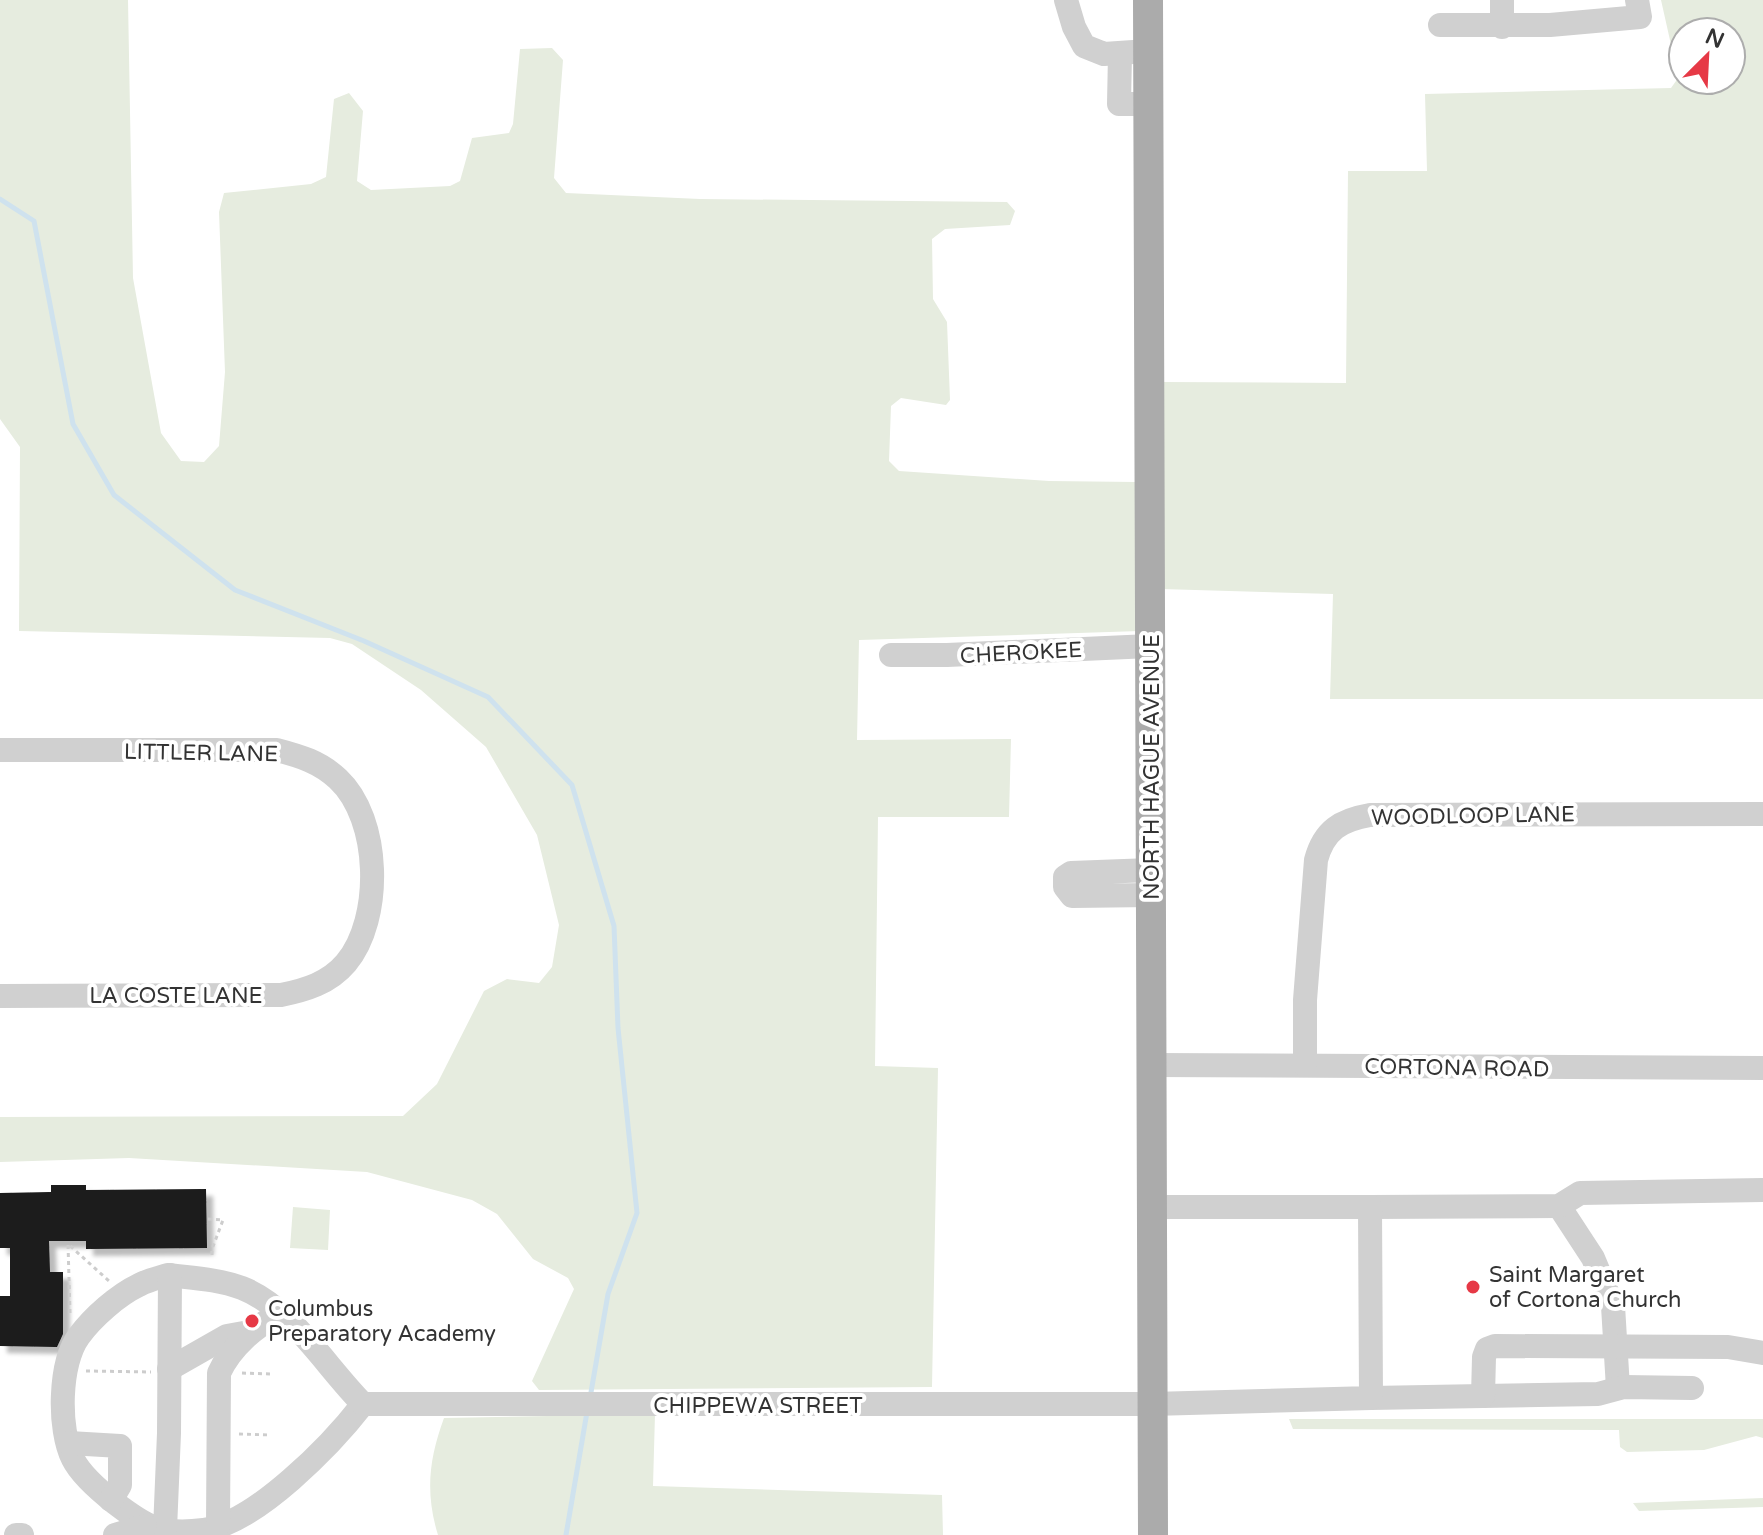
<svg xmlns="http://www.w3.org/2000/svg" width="1763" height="1535" viewBox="0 0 1763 1535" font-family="'Varela Round',sans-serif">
<defs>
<filter id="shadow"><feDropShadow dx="7" dy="7" stdDeviation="2" flood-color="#0004"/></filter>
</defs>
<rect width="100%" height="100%" fill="#fff"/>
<g fill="#e6ecdf" fill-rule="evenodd">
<polygon points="0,0 128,0 133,278 161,433 181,461 204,462 219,446 225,372 219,212 224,193 311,184 326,177 334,99 349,93 363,111 357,181 371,190 450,186 460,181 472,138 509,133 513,124 520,49 552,48 563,60 554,178 566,193 700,199 1007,202 1015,211 1010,225 945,229 932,239 933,299 947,322 950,400 946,405 901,398 891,406 889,461 899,471 1049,481 1135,482 1140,631 859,640 857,740 1011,739 1009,817 878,817 875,1066 938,1068 932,1387 539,1390 532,1381 574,1289 568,1278 533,1259 497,1214 472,1200 367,1172 129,1158 0,1162 0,1117 403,1116 437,1084 484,991 507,979 539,983 552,967 559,925 537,835 486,747 421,690 352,644 330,638 19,631 20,447 0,419"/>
<path d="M1661,0h102v699h-433l3,-105 -172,-5 1,-207 184,1 2,-212h79l-2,-77 246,-6 5,-7v-14zM1683,32h48v48h-48z"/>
<polygon points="293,1207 330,1210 328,1250 290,1248"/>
<path d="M655,1414l-2,72 289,9 1,40h-505c-13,-42 -9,-76 6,-117z"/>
<polygon points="1289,1419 1763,1419 1763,1438 1756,1436 1704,1450 1627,1452 1620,1447 1619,1430 1293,1429"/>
<polygon points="1763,1498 1763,1507 1639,1511 1633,1503"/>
</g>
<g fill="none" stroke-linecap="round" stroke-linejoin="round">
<g stroke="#cfe2ee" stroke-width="5">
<polyline points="0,199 34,221 73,424 114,495 235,590 364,641 488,697 572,785 614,926 618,1028 637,1213 608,1294 590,1398"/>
<polyline points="566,1535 587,1412"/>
</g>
</g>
<polygon fill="#1a1a1a" filter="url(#shadow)" points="51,1185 86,1185 86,1190 206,1189 207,1248 86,1249 86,1241 49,1241 50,1272 63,1272 63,1334 57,1347 0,1346 0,1296 10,1296 10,1248 0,1248 0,1193 51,1192"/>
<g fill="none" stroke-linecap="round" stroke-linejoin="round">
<g stroke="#cdcdcd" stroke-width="3" stroke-dasharray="4 4" stroke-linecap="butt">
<polyline points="208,1219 223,1220 212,1249 212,1259"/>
<polyline points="70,1313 68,1244 109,1281"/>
<polyline points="86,1371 151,1372"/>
<polyline points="242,1373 272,1374"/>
<polyline points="239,1434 271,1435"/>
</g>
<g stroke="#d0d0d0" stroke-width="24">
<polyline points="1066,0 1074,27 1084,46 1104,54 1148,51"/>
<polyline points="1440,25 1550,25 1640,17 1637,0"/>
<polyline points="1502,27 1502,0"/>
<polyline points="1120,54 1119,104 1148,104"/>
<polyline points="891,655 947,655 1150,646"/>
<path d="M0,750h277c23,6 43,12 61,29 43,40 45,140 8,184 -17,20 -40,27 -65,32l-281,1"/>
<polyline points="1151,895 1072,896 1065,887 1065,877 1071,873 1151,870"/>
<polyline points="1152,1065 1763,1068"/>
<path d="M1305,1065v-65l11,-140c8,-30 25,-40 54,-45l393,-1"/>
<polyline points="1559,1206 1593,1258 1613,1306 1618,1388"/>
<polyline points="1370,1207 1559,1206 1580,1193 1763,1190"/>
<path d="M168,1275c24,3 50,4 74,13 49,19 84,79 121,116 -31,40 -107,119 -159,126 -44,5 -56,-2 -89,-27 -14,-11 -34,-28 -42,-44 -15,-30 -14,-96 6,-123 14,-19 39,-41 60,-51 9,-5 19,-7 29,-10z"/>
<polyline points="169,1369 227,1336 249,1332"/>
<polyline points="1483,1396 1598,1394 1624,1387 1692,1388"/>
<polyline points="1371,1398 1483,1396 1484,1357 1487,1349 1495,1346 1728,1347 1763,1353"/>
<polyline points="363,1404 1152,1404 1371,1398 1370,1207 1152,1207"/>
<polyline points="69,1443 120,1446 120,1485 111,1500"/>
<path d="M218,1525l1,-152c13,-28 35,-44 61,-61"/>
<polyline points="165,1530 169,1433 170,1275"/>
<polyline points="16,1535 22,1535"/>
<polyline points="115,1535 145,1526"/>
</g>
<polyline stroke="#ababab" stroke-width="30" points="1148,0 1153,1535"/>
</g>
<g fill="#e63946" stroke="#fff" stroke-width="3">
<circle cx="1473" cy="1287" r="8"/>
<circle cx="252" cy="1321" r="8"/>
</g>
<g text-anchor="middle" stroke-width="8" stroke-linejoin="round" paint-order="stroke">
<g font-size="22" fill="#333" stroke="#fff">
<text transform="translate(1021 652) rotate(-3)" y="8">CHEROKEE</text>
<text transform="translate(201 752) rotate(1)" y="8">LITTLER LANE</text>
<text transform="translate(1151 767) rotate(-90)" y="8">NORTH HAGUE AVENUE</text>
<text transform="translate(1473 815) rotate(-1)" y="8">WOODLOOP LANE</text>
<text x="176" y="1003">LA COSTE LANE</text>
<text transform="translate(1457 1067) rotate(1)" y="8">CORTONA ROAD</text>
<text x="758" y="1413">CHIPPEWA STREET</text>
</g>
<g font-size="22" fill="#333" stroke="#fff" text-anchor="start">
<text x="1489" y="1282">Saint Margaret<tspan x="1489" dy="25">of Cortona Church</tspan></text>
<text x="268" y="1316">Columbus<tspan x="268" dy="25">Preparatory Academy</tspan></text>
</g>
</g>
<g transform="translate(1707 56) rotate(24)"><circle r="38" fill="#ffffff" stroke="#adadad" stroke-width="2"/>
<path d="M0-6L14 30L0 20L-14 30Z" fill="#e63946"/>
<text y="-12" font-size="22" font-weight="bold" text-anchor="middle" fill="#333333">N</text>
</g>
</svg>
